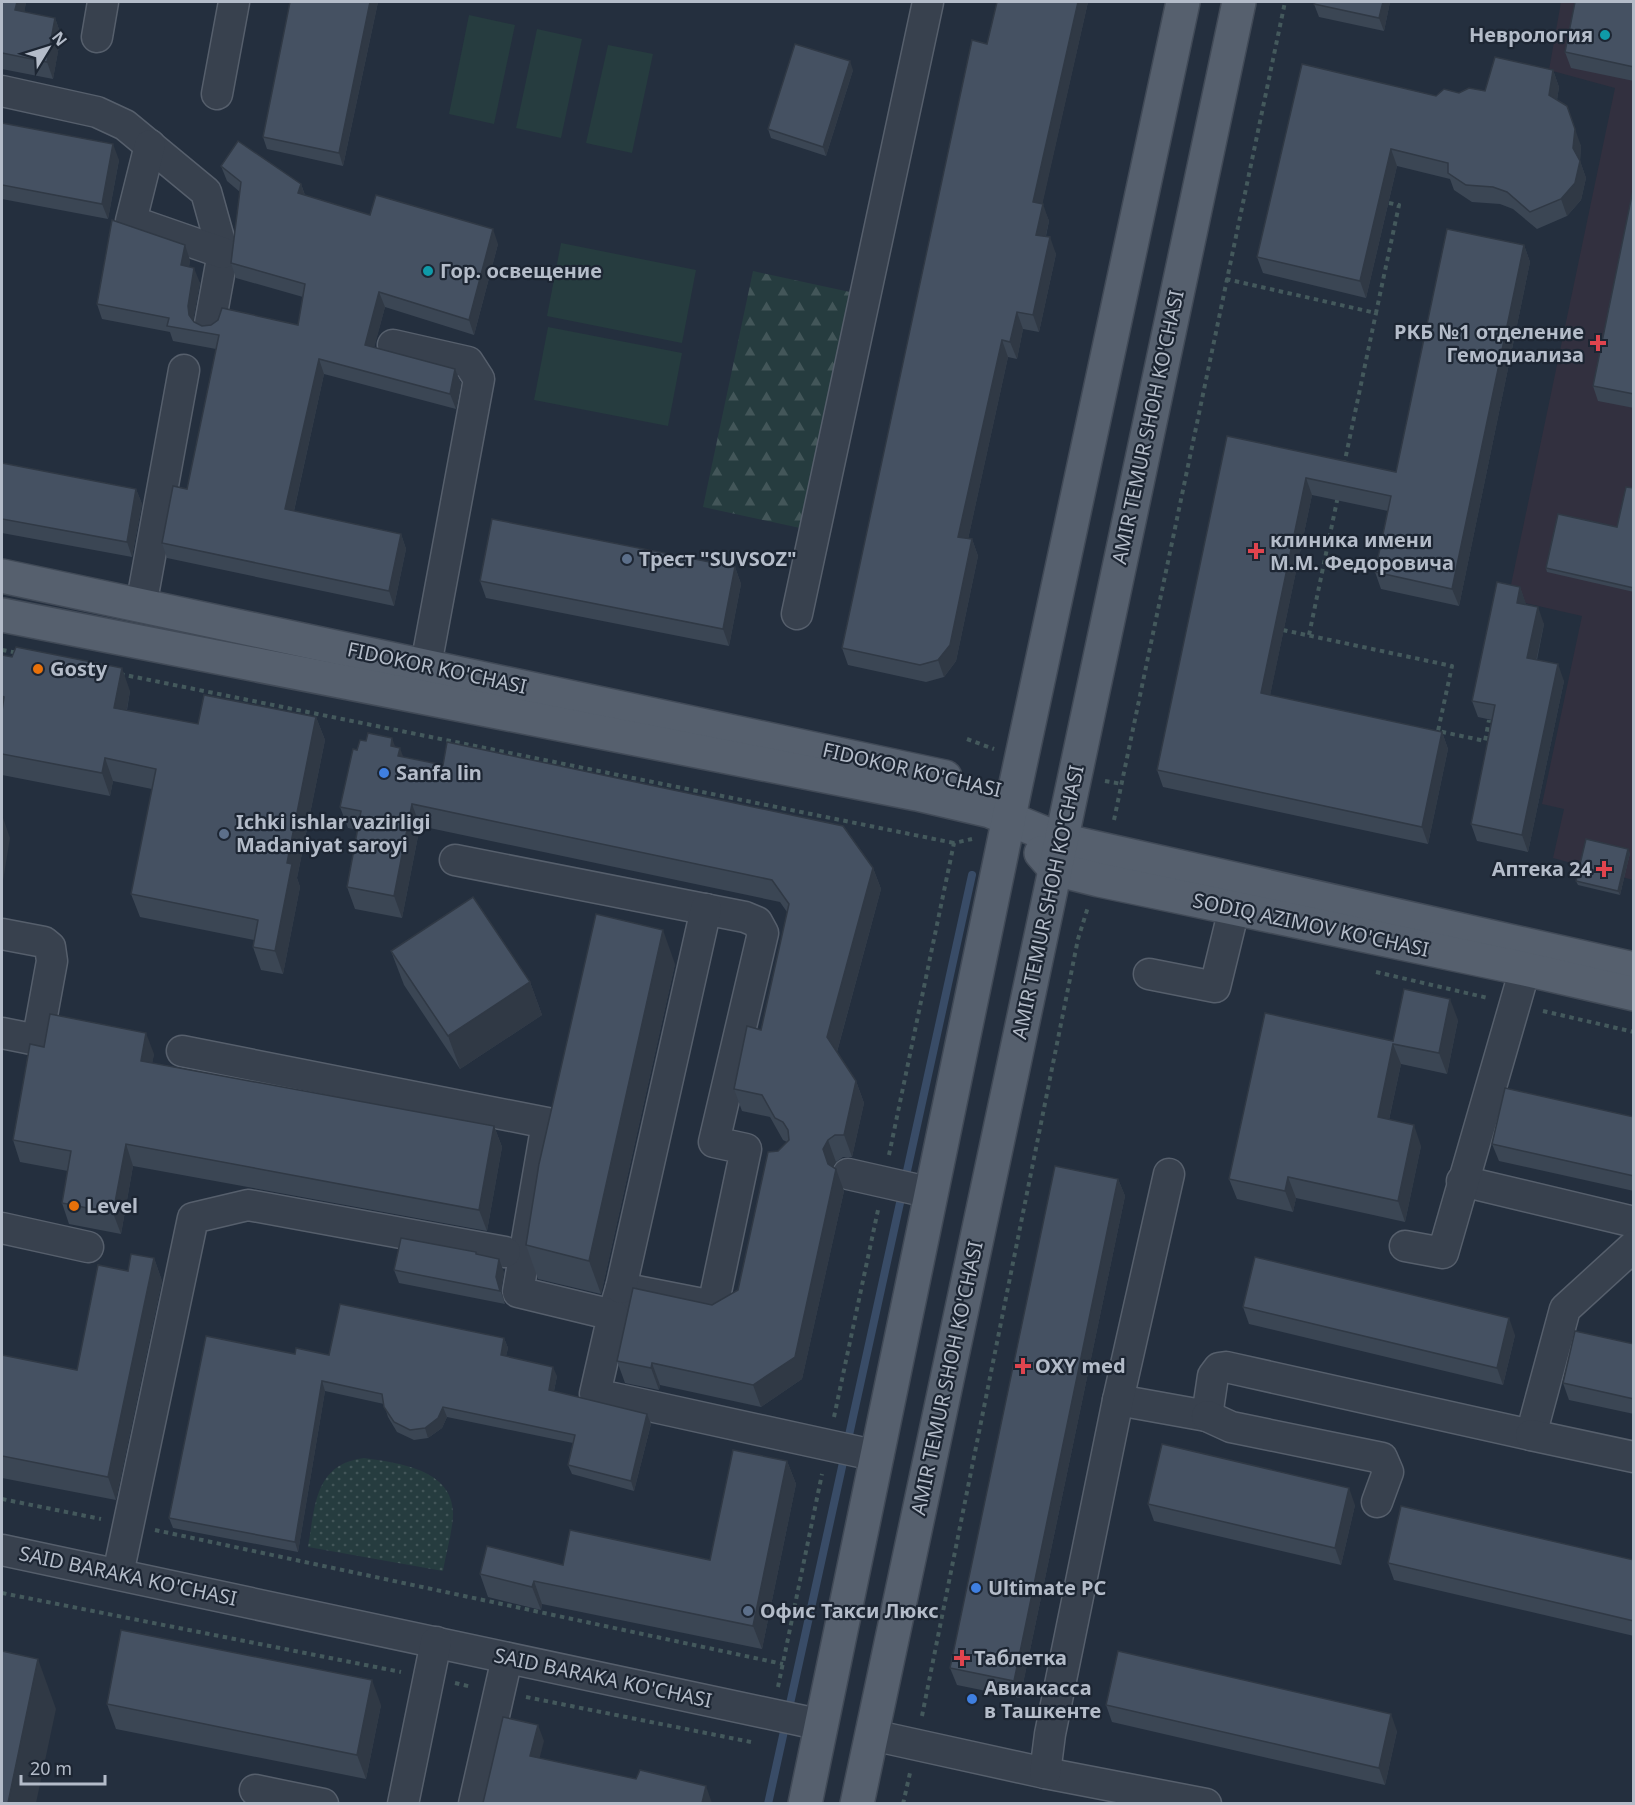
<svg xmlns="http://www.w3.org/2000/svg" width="1635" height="1805" viewBox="0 0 1635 1805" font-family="'Noto Sans',sans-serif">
<defs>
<pattern id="grass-dots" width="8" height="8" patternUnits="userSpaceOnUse" patternTransform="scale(1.5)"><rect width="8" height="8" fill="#263c3f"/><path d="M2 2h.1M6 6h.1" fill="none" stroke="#435659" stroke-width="1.8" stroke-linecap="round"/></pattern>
<pattern id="forest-firs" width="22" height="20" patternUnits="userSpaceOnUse" patternTransform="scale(1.5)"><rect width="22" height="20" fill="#263c3f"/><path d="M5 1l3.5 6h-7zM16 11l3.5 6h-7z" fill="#435659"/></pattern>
</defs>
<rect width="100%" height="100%" fill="#242f3e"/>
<polygon fill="#32303f" points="1561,2 1633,2 1633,880 1553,858 1564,809 1542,804 1582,616 1508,599 1615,88 1549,70"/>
<path fill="url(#grass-dots)" d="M364,1458c34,5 91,11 89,58 -1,18 -7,37 -10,55l-135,-24c7,-40 6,-83 56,-89z"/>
<polygon fill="url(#forest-firs)" points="753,271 850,292 800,528 703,507"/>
<g fill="#263c3f">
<polygon points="469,15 515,25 494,124 449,114"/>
<polygon points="537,29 582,39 561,138 516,128"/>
<polygon points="608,45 653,54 632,153 586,143"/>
<polygon points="561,243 696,270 682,343 547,316"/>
<polygon points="548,327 682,353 668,426 534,400"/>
</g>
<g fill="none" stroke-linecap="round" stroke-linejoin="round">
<polyline stroke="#394c67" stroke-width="8" points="768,1804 972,875"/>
<defs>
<g id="minor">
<polyline points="97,37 103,2"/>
<polyline points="2,91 97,112 125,125 206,192 223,253 210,324"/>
<polyline points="217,94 234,2"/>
<polyline points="150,145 131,221 223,253"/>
<polyline points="393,345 468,362 479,379 426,665"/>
<polyline points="141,606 184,370"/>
<polyline points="797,614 928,2"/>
<polyline points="455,860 745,917 757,922 763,933 714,1142 746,1149 713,1306 621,1288 613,1315"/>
<polyline points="2,934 44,942 50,947 52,961 39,1032 32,1039 2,1033"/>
<polyline points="1149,974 1215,987 1234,909"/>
<polyline points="182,1051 547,1123 518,1292 613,1315 595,1394 878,1456"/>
<polyline points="848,1174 932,1193"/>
<polyline points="1462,1181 1634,1222"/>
<polyline points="2,1228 88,1247"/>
<polyline points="1405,1246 1443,1253 1525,969"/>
<polyline points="621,1288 706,909"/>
<polyline points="1118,1400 1207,1416 1213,1376 1219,1368 1226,1367 1531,1435 1565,1309 1634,1246"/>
<polyline points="1207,1416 1231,1427 1382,1458 1388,1472 1377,1502"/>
<polyline points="1531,1435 1634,1457"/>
<polyline points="2,1550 822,1725"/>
<polyline points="118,1574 193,1218 248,1205 505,1252"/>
<polyline points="872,1735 1045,1773 1206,1804"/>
<polyline points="1045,1773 1050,1734 1118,1400 1169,1174"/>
<polyline points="255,1790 323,1804"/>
<polyline points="403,1804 436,1642"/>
<polyline points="474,1804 507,1658"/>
</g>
<g id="major">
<polyline points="2,576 945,777"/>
<polyline points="2,615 917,794 990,811 1061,840 1634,969"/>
<polyline points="1041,853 1055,869 1099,880 1525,969 1634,994"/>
<polyline points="805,1804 1014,793 1183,2"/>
<polyline points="857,1804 1239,2"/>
</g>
</defs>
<use href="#minor" stroke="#565f6c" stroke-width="33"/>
<use href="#major" stroke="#414a57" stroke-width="36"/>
<g stroke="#44595c" stroke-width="4" stroke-dasharray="4.5 4.5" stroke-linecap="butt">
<polyline points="1226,279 1376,313 1399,205 1389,203"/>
<polyline points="1344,465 1376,313"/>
<polyline points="1283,630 1452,666 1438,731 1485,741 1489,720"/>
<polyline points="1309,635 1338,496"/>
<polyline points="2,650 18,653"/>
<polyline points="120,674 954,843"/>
<polyline points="967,739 994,749"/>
<polyline points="1105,781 1122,784"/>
<polyline points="1114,820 1285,2"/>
<polyline points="1376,972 1488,998"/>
<polyline points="1543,1011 1634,1032"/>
<polyline points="889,1155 954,843 972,839"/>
<polyline points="834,1417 878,1210"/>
<polyline points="2,1499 101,1519"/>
<polyline points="155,1530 783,1664"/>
<polyline points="2,1593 401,1672"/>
<polyline points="455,1683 472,1687"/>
<polyline points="778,1687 822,1474"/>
<polyline points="526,1697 751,1742"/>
<polyline points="922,1716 1078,939 1088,907"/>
<polyline points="903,1804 910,1773"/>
</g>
<use href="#minor" stroke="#38414e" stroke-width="30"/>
<use href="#major" stroke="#56606e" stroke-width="33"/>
</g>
<g fill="#3b4654">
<polygon points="2,2 26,2 24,12 55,18 61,35 53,79 2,69"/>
<polygon points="290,2 378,2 343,166 267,149 263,137"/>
<polygon points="997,2 1088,2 1042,204 1049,221 1046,236 1056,254 1039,332 1023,329 1017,359 1008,357 968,539 972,539 978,556 956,661 944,677 926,682 848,665 842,648 987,44"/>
<polygon points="1390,2 1384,31 1319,17 1314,4"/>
<polygon points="1634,2 1634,81 1571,68 1565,52"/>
<polygon points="853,70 826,156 771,138 768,129"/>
<polygon points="1553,70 1559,87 1557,100 1581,146 1580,161 1586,178 1581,200 1567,216 1537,229 1513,209 1500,204 1472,202 1454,190 1450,179 1397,166 1366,298 1263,273 1257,257 1436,96 1485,91"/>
<polygon points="2,114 3,118 2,123 119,160 108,219 2,199"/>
<polygon points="221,166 301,184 305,195 370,215 498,244 474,335 385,307 374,347 455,369 461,384 456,409 324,374 294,511 401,534 406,549 394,606 167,558 162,543 187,489 216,349 173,341 170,332 102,319 97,304 190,260 189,267 200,283 193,321 194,322 202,326 298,325 303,297 236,278 231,263 240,192 227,181"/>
<polygon points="1634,185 1634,408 1598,401 1593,386"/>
<polygon points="1524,245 1530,262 1459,606 1381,589 1375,572 1388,511 1312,495 1270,695 1442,732 1448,749 1428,844 1163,787 1157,770 1227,436 1396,472"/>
<polygon points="2,463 136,489 142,504 132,557 2,533"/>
<polygon points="1634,488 1634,592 1547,572 1546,568 1617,527"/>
<polygon points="735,567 741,584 729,646 486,598 480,581"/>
<polygon points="1520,587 1526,605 1544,624 1537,660 1564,681 1528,852 1477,841 1471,824 1492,720 1478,717 1472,701"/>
<polygon points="2,655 130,691 127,710 198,724 316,717 325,740 297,878 300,887 283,974 261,970 253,947 254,940 140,917 131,894 152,789 113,781 110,796 2,775"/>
<polygon points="366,741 395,747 403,757 873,868 881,889 837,1052 856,1081 864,1103 852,1157 843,1157 836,1162 833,1167 844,1191 802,1379 761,1407 660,1385 659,1390 625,1383 617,1361 712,1305 738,1290 778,1151 787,1142 783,1140 770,1117 742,1111 734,1089 761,1030 787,912 780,902 420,826 402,918 355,909 347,887 358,830 348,828 340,807 357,750"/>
<polygon points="1630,853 1620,895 1578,885 1576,881"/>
<polygon points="391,951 530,982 542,1015 460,1069 404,985"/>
<polygon points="675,964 601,1294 538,1279 526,1245"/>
<polygon points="1458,1020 1447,1074 1401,1064 1389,1120 1421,1146 1405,1222 1296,1198 1293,1212 1237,1199 1229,1179 1393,1041"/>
<polygon points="44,1047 154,1054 152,1063 494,1126 502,1147 487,1231 133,1166 121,1234 69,1224 62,1203 68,1171 20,1162 13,1140"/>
<polygon points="1634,1117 1634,1191 1499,1161 1492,1144"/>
<polygon points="1118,1179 1125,1196 1020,1698 957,1685 950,1668"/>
<polygon points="476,1252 477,1255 504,1272 501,1290 505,1304 399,1283 394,1270"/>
<polygon points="154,1258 162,1281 116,1500 2,1478 2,1355 77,1370 128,1271"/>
<polygon points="1243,1307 1515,1335 1503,1385 1249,1324"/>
<polygon points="504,1338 508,1348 506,1356 557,1376 554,1391 647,1414 651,1424 634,1491 572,1474 568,1465 573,1443 447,1417 442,1428 428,1438 414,1440 397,1432 388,1417 384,1404 325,1391 298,1552 173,1528 169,1518 295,1354 329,1355"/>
<polygon points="1634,1344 1634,1414 1569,1400 1563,1383"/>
<polygon points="787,1461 796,1484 762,1649 542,1604 541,1610 488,1597 480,1574 563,1565 710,1560"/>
<polygon points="1148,1504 1355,1505 1341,1565 1154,1521"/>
<polygon points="1634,1560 1634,1636 1394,1580 1388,1563"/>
<polygon points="107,1704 381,1705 366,1779 116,1729"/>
<polygon points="1106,1705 1397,1731 1385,1785 1112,1722"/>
</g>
<g fill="#303945">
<polygon points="17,2 26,2 22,27 15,10"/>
<polygon points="370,2 378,2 343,166 339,153"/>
<polygon points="1078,2 1088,2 1039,219 1033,202"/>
<polygon points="1383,2 1390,2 1384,31 1379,18"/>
<polygon points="55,18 61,35 53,79 47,62"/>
<polygon points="850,61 853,70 826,156 823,147"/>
<polygon points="1553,70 1559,87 1555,112 1549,95"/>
<polygon points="1567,106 1581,146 1580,162 1580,161 1586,178 1581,200 1567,216 1561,199 1573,148"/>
<polygon points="113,144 119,160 108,219 102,204"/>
<polygon points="1391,149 1397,166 1366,298 1360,281"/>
<polygon points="301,184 306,199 298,193"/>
<polygon points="1043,204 1049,221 1042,252 1036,235"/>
<polygon points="493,229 498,244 474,335 469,320"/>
<polygon points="1050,237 1056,254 1039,332 1033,315"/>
<polygon points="185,245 190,260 187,280 181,265"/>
<polygon points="1524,245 1530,262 1459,606 1452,589"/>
<polygon points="194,268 200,283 193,321 189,315 188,306"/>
<polygon points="379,292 385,307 371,360 365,345"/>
<polygon points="1017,312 1023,329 1017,359 1010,342"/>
<polygon points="1002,340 1008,357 965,553 958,537"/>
<polygon points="319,359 324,374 291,524 285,509"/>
<polygon points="455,369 461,384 456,409 450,394"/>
<polygon points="1306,478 1312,495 1267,710 1261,693"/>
<polygon points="136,489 142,504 132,557 127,542"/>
<polygon points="401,534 406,549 394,606 389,591"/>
<polygon points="972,539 978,556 956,661 944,677 938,660"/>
<polygon points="735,567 741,584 729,646 723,629"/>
<polygon points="1520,587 1526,604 1523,620 1517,603"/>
<polygon points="1538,607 1544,624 1533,675 1527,658"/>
<polygon points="1558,664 1564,681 1528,852 1522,835"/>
<polygon points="122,668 130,691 123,730 114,708"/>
<polygon points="316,717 325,740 297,878 300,887 283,974 275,951 287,863"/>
<polygon points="1442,732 1448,749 1428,844 1422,827"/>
<polygon points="392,738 400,760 391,746"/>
<polygon points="400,748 408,770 398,756"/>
<polygon points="105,758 113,781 110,796 102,773"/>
<polygon points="412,804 420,826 402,918 394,896"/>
<polygon points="2,815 10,838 2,887"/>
<polygon points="1628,849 1630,853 1620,895 1618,891"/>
<polygon points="873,868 881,889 835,1059 827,1037"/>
<polygon points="663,930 675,964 601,1294 589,1261"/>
<polygon points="530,982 542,1015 460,1069 448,1036"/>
<polygon points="1450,999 1458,1020 1447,1074 1439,1053"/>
<polygon points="146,1033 154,1054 149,1082 141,1061"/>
<polygon points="1393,1044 1401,1064 1385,1138 1378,1117"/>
<polygon points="856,1081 864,1103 852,1157 844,1135"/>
<polygon points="1414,1125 1421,1146 1405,1222 1398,1201"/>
<polygon points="494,1126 502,1147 487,1231 479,1210"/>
<polygon points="828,1140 836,1162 831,1171 836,1169 844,1191 802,1379 761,1407 753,1385 823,1149"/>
<polygon points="126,1144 133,1166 121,1234 113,1213"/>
<polygon points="1288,1177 1296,1198 1293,1212 1285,1191"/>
<polygon points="1118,1179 1125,1196 1020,1698 1014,1681"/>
<polygon points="154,1258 162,1281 116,1500 108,1477"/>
<polygon points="499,1259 504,1272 501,1290 505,1304 496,1277"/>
<polygon points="1509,1318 1515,1335 1503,1385 1497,1368"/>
<polygon points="504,1338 508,1348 504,1365 501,1355"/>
<polygon points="652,1363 660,1385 659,1390 651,1368"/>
<polygon points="553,1367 557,1376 552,1400 549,1390"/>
<polygon points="322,1381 325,1391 298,1552 295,1542"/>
<polygon points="443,1407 447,1417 442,1428 428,1438 425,1428"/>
<polygon points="647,1414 651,1424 634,1491 631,1481"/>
<polygon points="787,1461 796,1484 762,1649 753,1626"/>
<polygon points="1349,1488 1355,1505 1341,1565 1335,1548"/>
<polygon points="534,1581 542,1604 541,1610 532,1587"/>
<polygon points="38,1659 56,1709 36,1803 8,1803"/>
<polygon points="372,1680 381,1705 366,1779 357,1755"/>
<polygon points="1391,1714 1397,1731 1385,1785 1379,1768"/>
<polygon points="538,1725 544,1741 536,1772 530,1756"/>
<polygon points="706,1786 712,1803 702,1803"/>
</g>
<g fill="#455162" stroke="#303945" stroke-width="1.5">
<polygon points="2,2 17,2 15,10 55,18 47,62 2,53"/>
<polygon points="290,2 370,2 339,153 263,137"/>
<polygon points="997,2 1078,2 1033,202 1043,204 1036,235 1050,237 1033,315 1017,312 1010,342 1002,340 958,537 972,539 950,645 938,660 920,665 842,648 972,40 987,44"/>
<polygon points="1315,2 1383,2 1379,18 1314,4"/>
<polygon points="1575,2 1634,2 1634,67 1565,52"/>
<polygon points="795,44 850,61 823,147 768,129"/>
<polygon points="1495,57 1553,70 1549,95 1567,106 1575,129 1573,148 1580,161 1575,183 1561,199 1530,212 1507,192 1493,187 1466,185 1448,173 1448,163 1391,149 1360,281 1257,257 1302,64 1436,96 1444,89 1459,93 1469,88 1485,91"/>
<polygon points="2,123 113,144 102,204 2,185"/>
<polygon points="238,141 301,184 298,193 370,215 376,195 493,229 469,320 379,292 365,345 455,369 450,394 319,359 285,509 401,534 389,591 162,543 173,486 187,489 219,335 167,326 169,318 97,304 112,220 185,245 181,265 194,268 188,306 189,315 194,322 202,326 211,325 218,320 222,308 298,325 305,284 231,263 241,182 221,166"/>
<polygon points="1634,185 1634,394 1593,386"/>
<polygon points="1447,229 1524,245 1452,589 1375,572 1391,496 1306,478 1261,693 1442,732 1422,827 1157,770 1227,436 1396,472"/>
<polygon points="2,463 136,489 127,542 2,519"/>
<polygon points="1626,487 1634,488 1634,588 1546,568 1558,514 1617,527"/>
<polygon points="492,519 735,567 723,629 480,581"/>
<polygon points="1497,582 1520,587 1517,603 1538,607 1527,658 1558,664 1522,835 1471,824 1495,705 1472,701"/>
<polygon points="16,647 122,668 114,708 198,724 204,695 316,717 287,863 292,864 275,951 253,947 258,920 131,894 156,769 105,758 102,773 2,754 2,711 4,697 2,696 2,655 12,657"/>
<polygon points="368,733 392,738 391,746 400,748 398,756 443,765 447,742 843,826 873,868 827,1037 856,1081 844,1135 835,1135 828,1140 823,1149 828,1164 836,1169 795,1357 753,1385 652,1363 651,1368 617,1361 633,1288 712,1305 738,1290 768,1152 778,1151 789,1140 788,1130 783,1122 775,1118 762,1095 734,1089 747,1026 761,1030 789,904 772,880 412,804 394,896 347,887 361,811 340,807 353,749 357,750 360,740 366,741"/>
<polygon points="1586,839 1628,849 1618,891 1576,881"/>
<polygon points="473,897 530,982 448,1036 391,951"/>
<polygon points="596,914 663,930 589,1261 526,1245 539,1164"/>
<polygon points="1404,989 1450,999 1439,1053 1393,1044 1378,1117 1414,1125 1398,1201 1288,1177 1285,1191 1229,1179 1265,1013 1393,1041"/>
<polygon points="50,1014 146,1033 141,1061 494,1126 479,1210 126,1144 113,1213 62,1203 71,1151 13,1140 30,1044 44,1047"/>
<polygon points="1505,1088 1634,1117 1634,1176 1492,1144"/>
<polygon points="1055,1166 1118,1179 1014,1681 950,1668"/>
<polygon points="401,1238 476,1252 476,1254 499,1259 496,1277 500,1291 394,1270"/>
<polygon points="131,1254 154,1258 108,1477 2,1456 2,1355 77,1370 98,1265 128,1271"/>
<polygon points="1255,1257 1509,1318 1497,1368 1243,1307"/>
<polygon points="340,1304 504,1338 501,1355 553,1367 549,1390 647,1414 631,1481 568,1465 575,1435 443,1407 438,1418 425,1428 410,1430 394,1422 384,1407 382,1394 322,1381 295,1542 169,1518 206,1336 295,1354 296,1348 329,1355"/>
<polygon points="1575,1331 1634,1344 1634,1399 1563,1383"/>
<polygon points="1162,1444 1349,1488 1335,1548 1148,1504"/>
<polygon points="733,1450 787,1461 753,1626 534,1581 532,1587 480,1574 487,1546 563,1565 570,1530 710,1560"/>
<polygon points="1401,1506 1634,1560 1634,1621 1388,1563"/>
<polygon points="121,1630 372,1680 357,1755 107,1704"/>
<polygon points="2,1651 38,1659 8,1803 2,1803"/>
<polygon points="1118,1651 1391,1714 1379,1768 1106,1705"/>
<polygon points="503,1717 538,1725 530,1756 636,1779 640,1770 706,1786 702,1803 483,1803"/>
</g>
<g fill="#0f9aa8" stroke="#1d2633" stroke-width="2">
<circle cx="1605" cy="35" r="6"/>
<circle cx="428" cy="271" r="6"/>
</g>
<g fill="#e0444e" stroke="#1d2633" stroke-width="2">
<path d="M1595 334h6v6h6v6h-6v6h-6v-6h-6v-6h6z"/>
<path d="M1253 542h6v6h6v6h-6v6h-6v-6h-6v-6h6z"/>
<path d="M1601 860h6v6h6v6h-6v6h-6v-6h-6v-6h6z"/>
<path d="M1020 1357h6v6h6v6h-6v6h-6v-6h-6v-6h6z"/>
<path d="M959 1649h6v6h6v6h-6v6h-6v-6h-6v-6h6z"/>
</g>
<g fill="#5c6f8a" stroke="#1d2633" stroke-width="2">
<circle cx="627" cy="559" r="6"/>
<circle cx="224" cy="834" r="6"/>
<circle cx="748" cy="1611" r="6"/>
</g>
<g fill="#e8710a" stroke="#1d2633" stroke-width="2">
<circle cx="38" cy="669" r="6"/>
<circle cx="74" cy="1206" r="6"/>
</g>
<g fill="#3f7fe0" stroke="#1d2633" stroke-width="2">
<circle cx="384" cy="773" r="6"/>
<circle cx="976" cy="1588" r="6"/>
<circle cx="972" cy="1699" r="6"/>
</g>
<g text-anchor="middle" stroke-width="4.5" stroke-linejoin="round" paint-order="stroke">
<g font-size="20" font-weight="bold" fill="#b4bcc9" stroke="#1d2633" text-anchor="start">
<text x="1593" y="42" text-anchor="end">Неврология</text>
<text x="440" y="278">Гор. освещение</text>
<text x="1584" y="339" text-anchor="end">РКБ №1 отделение<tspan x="1584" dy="23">Гемодиализа</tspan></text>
<text x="1270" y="547">клиника имени<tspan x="1270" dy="23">М.М. Федоровича</tspan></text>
<text x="639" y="566">Трест "SUVSOZ"</text>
<text x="50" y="676">Gosty</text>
<text x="396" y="780">Sanfa lin</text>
<text x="236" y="829">Ichki ishlar vazirligi<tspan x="236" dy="23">Madaniyat saroyi</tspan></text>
<text x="1592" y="876" text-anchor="end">Аптека 24</text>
<text x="86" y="1213">Level</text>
<text x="1035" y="1373">OXY med</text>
<text x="988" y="1595">Ultimate PC</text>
<text x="760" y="1618">Офис Такси Люкс</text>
<text x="974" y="1665">Таблетка</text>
<text x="984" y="1695">Авиакасса<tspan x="984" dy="23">в Ташкенте</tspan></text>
</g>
<g font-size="20" fill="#b4bcc9" stroke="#1d2633">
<text transform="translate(1148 427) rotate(-78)" y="7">AMIR TEMUR SHOH KO'CHASI</text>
<text transform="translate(437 668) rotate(12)" y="7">FIDOKOR KO'CHASI</text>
<text transform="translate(912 770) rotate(13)" y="7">FIDOKOR KO'CHASI</text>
<text transform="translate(1048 902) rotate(-78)" y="7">AMIR TEMUR SHOH KO'CHASI</text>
<text transform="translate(1311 925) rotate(12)" y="7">SODIQ AZIMOV KO'CHASI</text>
<text transform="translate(947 1378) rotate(-78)" y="7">AMIR TEMUR SHOH KO'CHASI</text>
<text transform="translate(128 1576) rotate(12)" y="7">SAID BARAKA KO'CHASI</text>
<text transform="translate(603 1678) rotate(12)" y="7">SAID BARAKA KO'CHASI</text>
</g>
</g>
<rect width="1635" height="1805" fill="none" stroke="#b4bcc9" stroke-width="6"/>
<g transform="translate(48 48) rotate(52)" stroke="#1d2633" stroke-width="4.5" paint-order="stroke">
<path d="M0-4.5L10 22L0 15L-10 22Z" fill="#b4bcc9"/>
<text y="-9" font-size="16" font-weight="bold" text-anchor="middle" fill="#b4bcc9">N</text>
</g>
<path d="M21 1775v9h84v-9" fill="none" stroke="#b4bcc9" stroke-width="3"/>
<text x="30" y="1775" font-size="18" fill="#b4bcc9" stroke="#1d2633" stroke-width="4.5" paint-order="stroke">20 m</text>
</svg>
